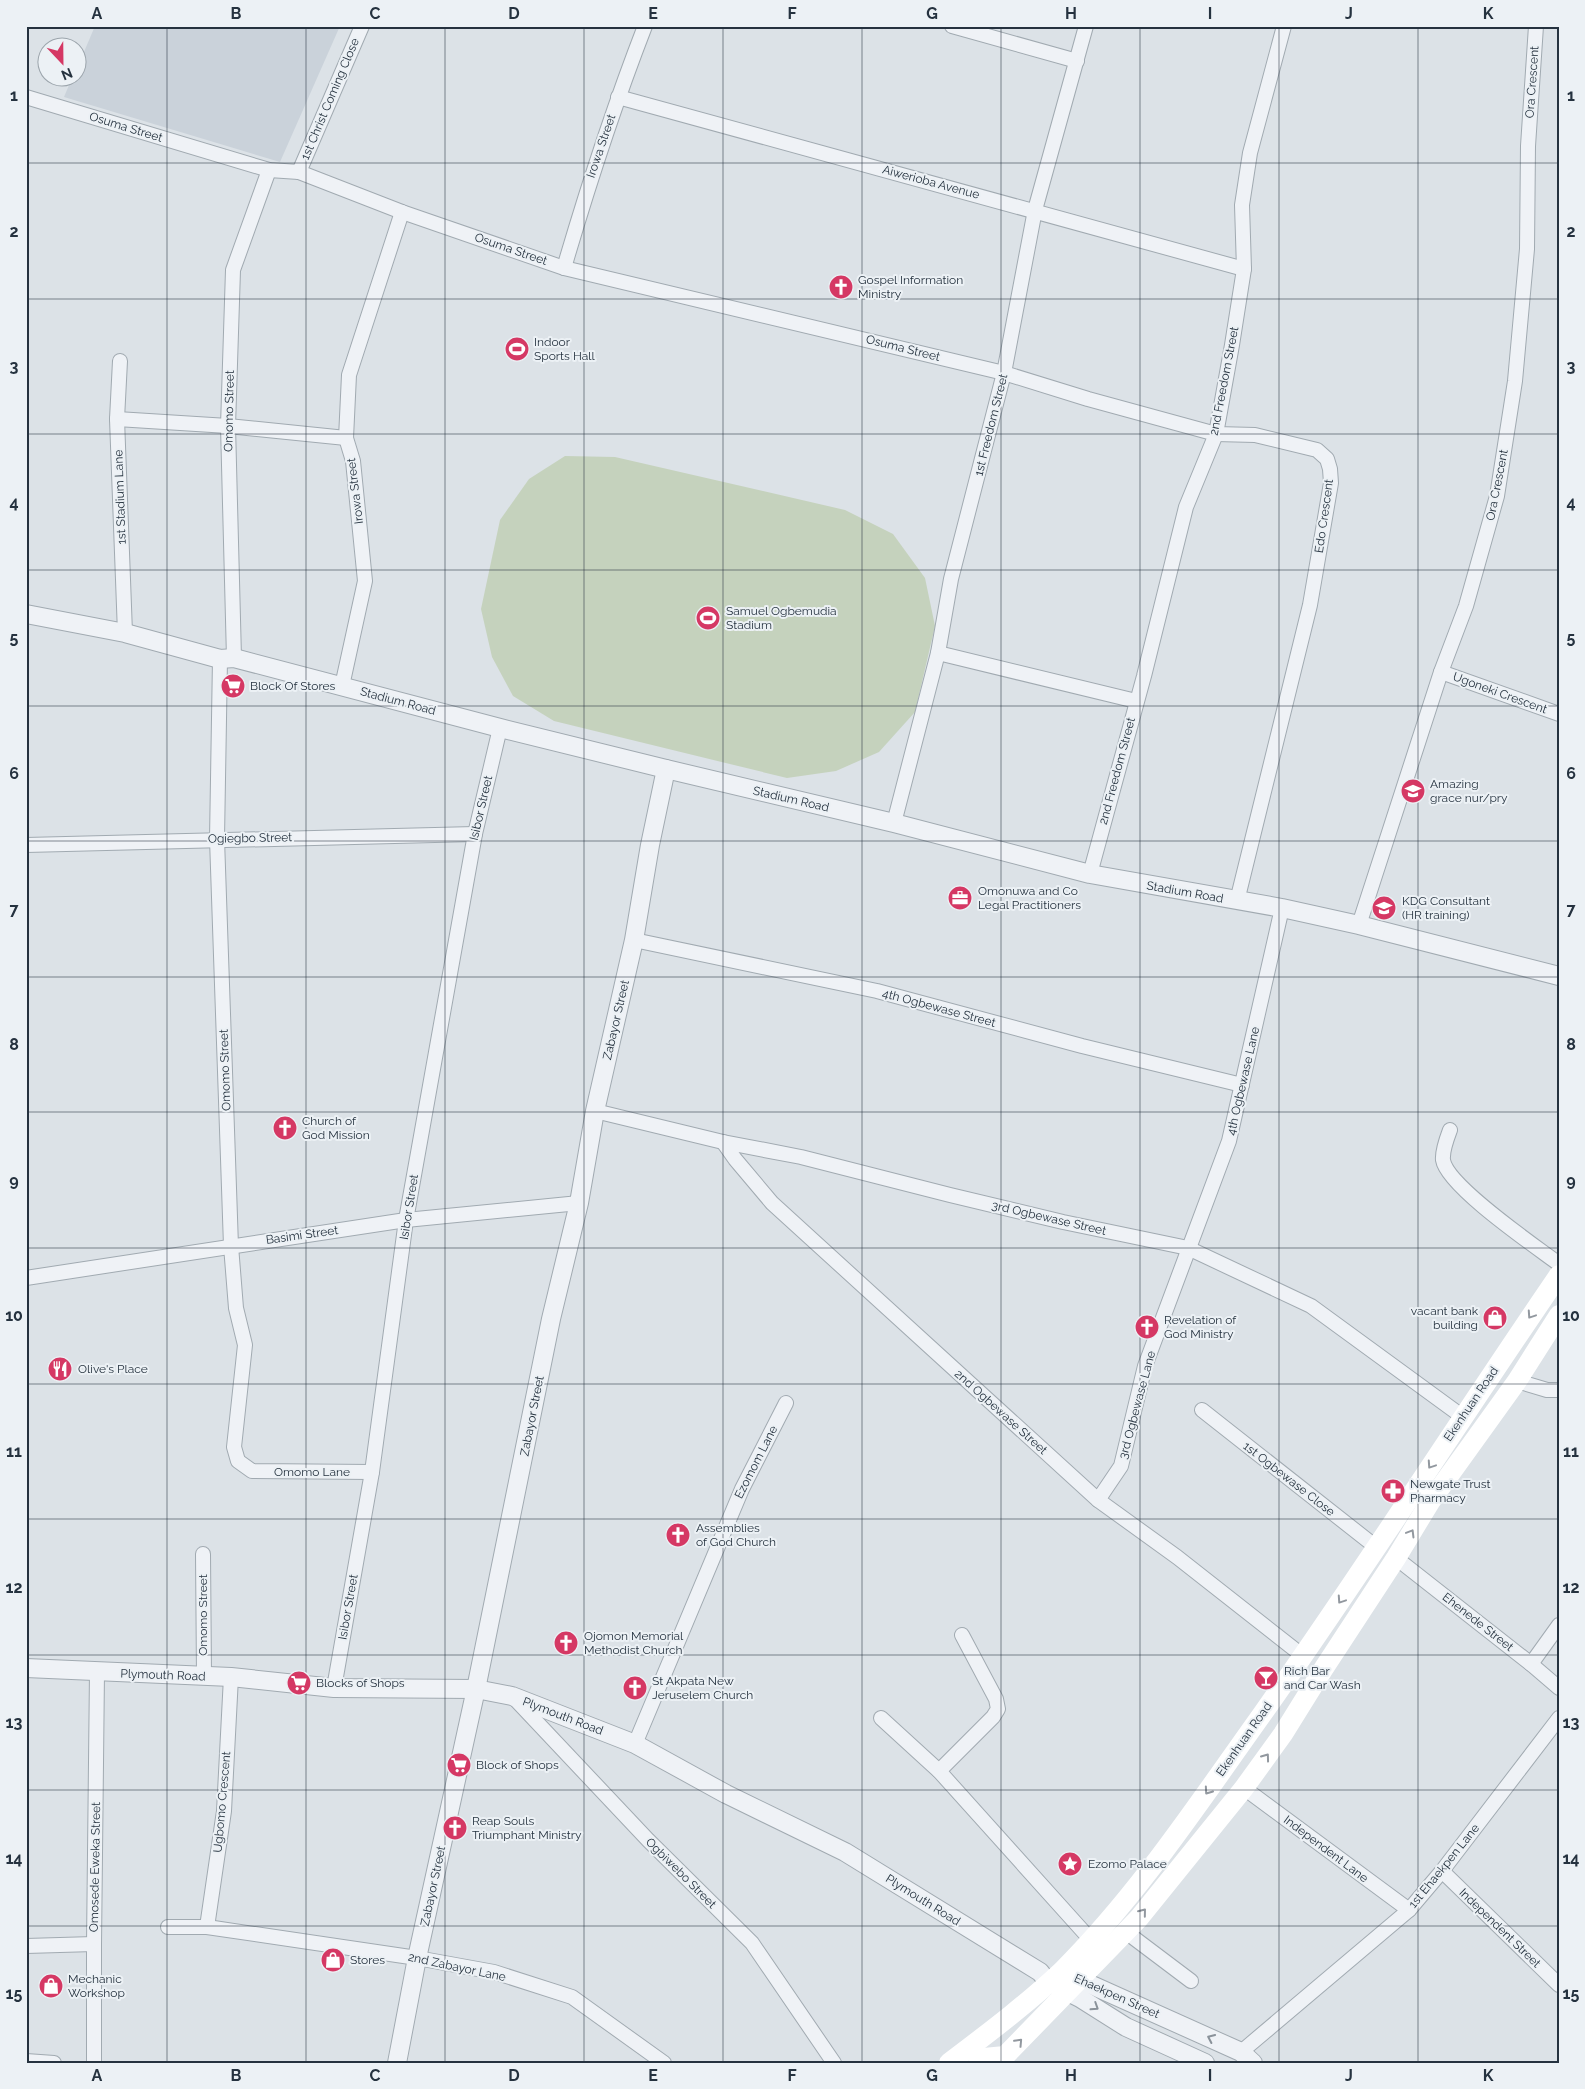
<svg xmlns="http://www.w3.org/2000/svg" width="1585" height="2089" viewBox="0 0 1585 2089" font-family="Raleway,sans-serif">
<rect width="100%" height="100%" fill="#dce2e7"/>
<polygon fill="#cad2da" points="95,26 340,26 280,162 64,97 72,78 78,78 78,66"/>
<polygon fill="#c5d2bd" points="565,456 615,457 845,510 893,534 925,578 935,626 915,712 879,752 836,771 787,778 554,721 513,696 492,657 481,609 500,520 529,479"/>
<g fill="none" stroke-linecap="round" stroke-linejoin="round">
<defs>
<g id="minor">
<polyline points="952,26 1077,61"/>
<polyline points="26,97 269,170 299,172 402,212 564,268 1004,373 1088,399 1216,434 1255,435 1317,450 1327,459 1330,469 1331,483 1310,605 1237,901"/>
<polyline points="618,97 1244,269"/>
<polyline points="299,172 362,26"/>
<path d="M564,268c24,-82 50,-162 81,-242"/>
<polyline points="120,361 117,419 125,633"/>
<polyline points="117,419 228,426 346,438"/>
<polyline points="938,653 1136,701"/>
<polyline points="234,658 228,426 233,270 269,170"/>
<polyline points="220,659 217,839 231,1246 236,1308 245,1345 234,1447 238,1461 252,1471 372,1472"/>
<polyline points="1441,672 1559,714"/>
<polyline points="342,686 365,581 353,461 346,438 349,375 402,212"/>
<polyline points="894,823 938,653 951,579 1004,373 1035,210 1086,26"/>
<polyline points="26,845 475,834"/>
<polyline points="1090,874 1144,676 1186,507 1216,434 1232,345 1244,269 1242,205 1250,153 1284,26"/>
<polyline points="1359,925 1441,672 1466,606 1497,496 1515,381 1527,249 1528,146 1536,26"/>
<polyline points="634,940 877,991 1082,1046 1242,1085"/>
<polyline points="595,1111 723,1142 801,1157 950,1195 1063,1222 1188,1248 1311,1306 1463,1417"/>
<path d="M1450,1130c-3,8 -8,21 -7,30 4,26 92,86 116,104"/>
<polyline points="723,1142 735,1159 772,1203 1098,1500 1177,1557 1303,1656"/>
<polyline points="26,1278 406,1220 579,1203"/>
<polyline points="1517,1381 1547,1390 1559,1390"/>
<polyline points="1202,1410 1376,1547"/>
<polyline points="1098,1500 1121,1466 1145,1366 1229,1141 1282,908"/>
<polyline points="203,1554 204,1676"/>
<polyline points="1396,1558 1531,1664 1559,1688"/>
<polyline points="1531,1664 1559,1625"/>
<polyline points="334,1688 372,1472 406,1220 475,834 500,728"/>
<polyline points="515,1699 648,1840 752,1943 834,2063"/>
<polyline points="881,1718 939,1771 1090,1939"/>
<polyline points="635,1744 742,1489 786,1403"/>
<polyline points="939,1771 993,1717 998,1709 996,1699 962,1635"/>
<polyline points="1244,1788 1409,1910"/>
<polyline points="1442,1871 1559,1985"/>
<polyline points="168,1927 207,1927 417,1958 494,1972 572,1997 664,2063"/>
<polyline points="207,1927 224,1811 231,1677"/>
<polyline points="1126,1932 1191,1981"/>
<polyline points="26,1946 94,1944"/>
<polyline points="1241,2052 1409,1910 1442,1871 1559,1718"/>
<polyline points="26,2061 54,2063"/>
<polyline points="94,2063 94,1944 97,1672"/>
</g>
<g id="tertiary">
<polyline points="26,614 125,633 220,659 234,658 500,728 666,769 894,823 1090,874 1282,908 1359,925 1559,976"/>
<polyline points="26,1668 231,1677 334,1688 476,1689 512,1696 635,1744 726,1794 845,1852 1040,1972 1048,1982 1080,1998 1126,2027 1205,2063"/>
<polyline points="1067,1974 1241,2052 1253,2063"/>
<polyline points="397,2063 417,1958 476,1689 551,1319 579,1203 595,1111 634,940 650,845 666,769"/>
</g>
</defs>
<use href="#minor" stroke="#a1aab1" stroke-width="16"/>
<use href="#tertiary" stroke="#a1aab1" stroke-width="20"/>
<use href="#minor" stroke="#eff2f6" stroke-width="14"/>
<use href="#tertiary" stroke="#eff2f6" stroke-width="18"/>
<g stroke="#fff" stroke-width="20">
<path d="M949,2063c38,-29 78,-59 113,-92 77,-77 138,-170 201,-258 102,-144 196,-292 296,-438"/>
<polyline points="978,2063 984,2058 1005,2056 1139,1918 1244,1788 1283,1734 1324,1668 1396,1558 1430,1502 1517,1381 1559,1315"/>
</g>
</g>
<defs><path id="oneway-chevron" d="M-2-3.5L2.5 0L-2 3.5" fill="none" stroke-width="1.6" stroke-linecap="round" stroke-linejoin="round" transform="scale(1.25)"/></defs>
<g stroke="#92989f">
<use href="#oneway-chevron" transform="translate(1531 1315) rotate(124)"/>
<use href="#oneway-chevron" transform="translate(1431 1465) rotate(124)"/>
<use href="#oneway-chevron" transform="translate(1411 1533) rotate(-59)"/>
<use href="#oneway-chevron" transform="translate(1341 1600) rotate(124)"/>
<use href="#oneway-chevron" transform="translate(1266 1757) rotate(-54)"/>
<use href="#oneway-chevron" transform="translate(1208 1791) rotate(125)"/>
<use href="#oneway-chevron" transform="translate(1143 1912) rotate(-51)"/>
<use href="#oneway-chevron" transform="translate(1019 2042) rotate(-47)"/>
</g>
<g stroke="#8a929a">
<use href="#oneway-chevron" transform="translate(1095 2007) rotate(33)"/>
<use href="#oneway-chevron" transform="translate(1211 2038) rotate(-155)"/>
</g>
<path fill="none" stroke="#25323f" stroke-width="1" stroke-opacity="0.55" d="M167,26v2037M306,26v2037M445,26v2037M584,26v2037M723,26v2037M862,26v2037M1001,26v2037M1140,26v2037M1279,26v2037M1418,26v2037M26,163h1533M26,299h1533M26,434h1533M26,570h1533M26,706h1533M26,841h1533M26,977h1533M26,1112h1533M26,1248h1533M26,1384h1533M26,1519h1533M26,1655h1533M26,1790h1533M26,1926h1533"/>
<defs>
<symbol id="church-disc" viewBox="-11 -11 22 22"><circle r="9.5" fill="#d53864" stroke="#ecf1f5"/><path d="M-1.2-6h2.4v3.5h3.3v2.4h-3.3V6h-2.4V-.1h-3.3v-2.4h3.3Z" fill="#fff"/></symbol>
<symbol id="stadium-disc" viewBox="-11 -11 22 22"><circle r="9.5" fill="#d53864" stroke="#ecf1f5"/><path d="M0-5a6.5 5 0 1 0 0 10a6.5 5 0 1 0 0-10ZM-3.5-1.8h7v3.6h-7Z" fill="#fff"/></symbol>
<symbol id="supermarket-disc" viewBox="-11 -11 22 22"><circle r="9.5" fill="#d53864" stroke="#ecf1f5"/><path d="M-6-5.5h2.5l.6 2H6L4.5 2H-2.5L-4.4-4H-6ZM-1.5 3.2a1.3 1.3 0 1 0 .1 0ZM3 3.2a1.3 1.3 0 1 0 .1 0Z" fill="#fff"/></symbol>
<symbol id="school-disc" viewBox="-11 -11 22 22"><circle r="9.5" fill="#d53864" stroke="#ecf1f5"/><path d="M0-5L7-2L0 1L-7-2ZM-4 1L0 2.5L4 1V4Q0 6-4 4Z" fill="#fff"/></symbol>
<symbol id="office-disc" viewBox="-11 -11 22 22"><circle r="9.5" fill="#d53864" stroke="#ecf1f5"/><path d="M-6-3h4V-5.5h4V-3h4V5H-6ZM-1-4.5V-3h2v-1.5ZM-6 0V1H6V0Z" fill="#fff"/></symbol>
<symbol id="university-disc" viewBox="-11 -11 22 22"><circle r="9.5" fill="#d53864" stroke="#ecf1f5"/><path d="M0-5L7-2L0 1L-7-2ZM-4 1L0 2.5L4 1V4Q0 6-4 4Z" fill="#fff"/></symbol>
<symbol id="shop-disc" viewBox="-11 -11 22 22"><circle r="9.5" fill="#d53864" stroke="#ecf1f5"/><path d="M-5-2.5h2.3a2.7 3.5 0 0 1 5.4 0H5L5.5 6h-11ZM-1.5-2.5h3a1.5 2.3 0 0 0-3 0Z" fill="#fff"/></symbol>
<symbol id="restaurant-disc" viewBox="-11 -11 22 22"><circle r="9.5" fill="#d53864" stroke="#ecf1f5"/><path d="M-5-6h1v4h1v-4h1v4h1v-4h1v5L-1.5 .5V6h-2V.5L-5-1ZM5-6V6H3V1.5H1.5Q1.5-4 5-6Z" fill="#fff"/></symbol>
<symbol id="pharmacy-disc" viewBox="-11 -11 22 22"><circle r="9.5" fill="#d53864" stroke="#ecf1f5"/><path d="M-2-6h4v4h4v4h-4v4h-4v-4h-4v-4h4Z" fill="#fff"/></symbol>
<symbol id="bar-disc" viewBox="-11 -11 22 22"><circle r="9.5" fill="#d53864" stroke="#ecf1f5"/><path d="M-6-5H6L.8 .8V4.5H3.5V6h-7V4.5H-.8V.8Z" fill="#fff"/></symbol>
<symbol id="sight-disc" viewBox="-11 -11 22 22"><circle r="9.5" fill="#d53864" stroke="#ecf1f5"/><path d="M0-6L1.8-2.2L6-1.7L2.9 1.2L3.7 5.4L0 3.3L-3.7 5.4L-2.9 1.2L-6-1.7L-1.8-2.2Z" fill="#fff"/></symbol>
</defs>
<g fill-rule="evenodd">
<use href="#church-disc" x="827" y="273" width="28" height="28"/>
<use href="#stadium-disc" x="503" y="335" width="28" height="28"/>
<use href="#stadium-disc" x="694" y="604" width="28" height="28"/>
<use href="#supermarket-disc" x="219" y="672" width="28" height="28"/>
<use href="#school-disc" x="1399" y="777" width="28" height="28"/>
<use href="#office-disc" x="946" y="884" width="28" height="28"/>
<use href="#university-disc" x="1370" y="894" width="28" height="28"/>
<use href="#church-disc" x="271" y="1114" width="28" height="28"/>
<use href="#shop-disc" x="1481" y="1304" width="28" height="28"/>
<use href="#church-disc" x="1133" y="1313" width="28" height="28"/>
<use href="#restaurant-disc" x="46" y="1355" width="28" height="28"/>
<use href="#pharmacy-disc" x="1379" y="1477" width="28" height="28"/>
<use href="#church-disc" x="664" y="1521" width="28" height="28"/>
<use href="#church-disc" x="552" y="1629" width="28" height="28"/>
<use href="#bar-disc" x="1252" y="1664" width="28" height="28"/>
<use href="#supermarket-disc" x="285" y="1669" width="28" height="28"/>
<use href="#church-disc" x="621" y="1674" width="28" height="28"/>
<use href="#supermarket-disc" x="445" y="1751" width="28" height="28"/>
<use href="#church-disc" x="441" y="1814" width="28" height="28"/>
<use href="#sight-disc" x="1056" y="1850" width="28" height="28"/>
<use href="#shop-disc" x="319" y="1946" width="28" height="28"/>
<use href="#shop-disc" x="37" y="1972" width="28" height="28"/>
</g>
<g text-anchor="middle" stroke-width="4" stroke-linejoin="round" paint-order="stroke">
<g font-size="12" fill="#25323f" stroke="#ecf1f5">
<text transform="translate(1532 82) rotate(-86)" y="4">Ora Crescent</text>
<text transform="translate(330 99) rotate(-67)" y="4">1st Christ Coming Close</text>
<text transform="translate(126 127) rotate(17)" y="4">Osuma Street</text>
<text transform="translate(601 146) rotate(-71)" y="4">Irowa Street</text>
<text transform="translate(931 182) rotate(15)" y="4">Aiwerioba Avenue</text>
<text transform="translate(511 249) rotate(19)" y="4">Osuma Street</text>
<text transform="translate(903 348) rotate(14)" y="4">Osuma Street</text>
<text transform="translate(1224 381) rotate(-79)" y="4">2nd Freedom Street</text>
<text transform="translate(229 411) rotate(-89)" y="4">Omomo Street</text>
<text transform="translate(991 425) rotate(-76)" y="4">1st Freedom Street</text>
<text transform="translate(1497 485) rotate(-79)" y="4">Ora Crescent</text>
<text transform="translate(355 491) rotate(-97)" y="4">Irowa Street</text>
<text transform="translate(120 497) rotate(-92)" y="4">1st Stadium Lane</text>
<text transform="translate(1324 516) rotate(-82)" y="4">Edo Crescent</text>
<text transform="translate(1500 693) rotate(20)" y="4">Ugoneki Crescent</text>
<text transform="translate(398 701) rotate(15)" y="4">Stadium Road</text>
<text transform="translate(1117 771) rotate(-75)" y="4">2nd Freedom Street</text>
<text transform="translate(791 799) rotate(13)" y="4">Stadium Road</text>
<text transform="translate(481 808) rotate(-77)" y="4">Isibor Street</text>
<text transform="translate(250 838) rotate(-1)" y="4">Ogiegbo Street</text>
<text transform="translate(1185 892) rotate(10)" y="4">Stadium Road</text>
<text transform="translate(939 1008) rotate(15)" y="4">4th Ogbewase Street</text>
<text transform="translate(616 1020) rotate(-77)" y="4">Zabayor Street</text>
<text transform="translate(225 1070) rotate(-92)" y="4">Omomo Street</text>
<text transform="translate(1243 1081) rotate(-77)" y="4">4th Ogbewase Lane</text>
<text transform="translate(409 1207) rotate(-81)" y="4">Isibor Street</text>
<text transform="translate(1049 1218) rotate(13)" y="4">3rd Ogbewase Street</text>
<text transform="translate(302 1235) rotate(-8)" y="4">Basimi Street</text>
<text transform="translate(1471 1404) rotate(-56)" y="4">Ekenhuan Road</text>
<text transform="translate(1137 1405) rotate(-75)" y="4">3rd Ogbewase Lane</text>
<text transform="translate(1001 1412) rotate(42)" y="4">2nd Ogbewase Street</text>
<text transform="translate(532 1416) rotate(-79)" y="4">Zabayor Street</text>
<text transform="translate(756 1462) rotate(-63)" y="4">Ezomom Lane</text>
<text x="312" y="1476">Omomo Lane</text>
<text transform="translate(1289 1479) rotate(38)" y="4">1st Ogbewase Close</text>
<text transform="translate(348 1607) rotate(-80)" y="4">Isibor Street</text>
<text transform="translate(203 1615) rotate(-90)" y="4">Omomo Street</text>
<text transform="translate(1478 1622) rotate(38)" y="4">Ehenede Street</text>
<text transform="translate(163 1675) rotate(2)" y="4">Plymouth Road</text>
<text transform="translate(563 1716) rotate(21)" y="4">Plymouth Road</text>
<text transform="translate(1244 1739) rotate(-55)" y="4">Ekenhuan Road</text>
<text transform="translate(222 1802) rotate(-85)" y="4">Ugbomo Crescent</text>
<text transform="translate(1326 1849) rotate(37)" y="4">Independent Lane</text>
<text transform="translate(1444 1866) rotate(-51)" y="4">1st Ehaekpen Lane</text>
<text transform="translate(95 1867) rotate(-89)" y="4">Omosede Eweka Street</text>
<text transform="translate(681 1873) rotate(45)" y="4">Ogbiwebo Street</text>
<text transform="translate(433 1886) rotate(-78)" y="4">Zabayor Street</text>
<text transform="translate(923 1900) rotate(32)" y="4">Plymouth Road</text>
<text transform="translate(1500 1928) rotate(44)" y="4">Independent Street</text>
<text transform="translate(457 1967) rotate(12)" y="4">2nd Zabayor Lane</text>
<text transform="translate(1117 1996) rotate(24)" y="4">Ehaekpen Street</text>
</g>
<g font-size="12" fill="#25323f" stroke="#ecf1f5" text-anchor="start">
<text x="858" y="284">Gospel Information<tspan x="858" dy="14">Ministry</tspan></text>
<text x="534" y="346">Indoor<tspan x="534" dy="14">Sports Hall</tspan></text>
<text x="726" y="615">Samuel Ogbemudia<tspan x="726" dy="14">Stadium</tspan></text>
<text x="250" y="690">Block Of Stores</text>
<text x="1430" y="788">Amazing<tspan x="1430" dy="14">grace nur/pry</tspan></text>
<text x="978" y="895">Omonuwa and Co<tspan x="978" dy="14">Legal Practitioners</tspan></text>
<text x="1402" y="905">KDG Consultant<tspan x="1402" dy="14">(HR training)</tspan></text>
<text x="302" y="1125">Church of<tspan x="302" dy="14">God Mission</tspan></text>
<text x="1478" y="1315" text-anchor="end">vacant bank<tspan x="1478" dy="14">building</tspan></text>
<text x="1164" y="1324">Revelation of<tspan x="1164" dy="14">God Ministry</tspan></text>
<text x="78" y="1373">Olive's Place</text>
<text x="1410" y="1488">Newgate Trust<tspan x="1410" dy="14">Pharmacy</tspan></text>
<text x="696" y="1532">Assemblies<tspan x="696" dy="14">of God Church</tspan></text>
<text x="584" y="1640">Ojomon Memorial<tspan x="584" dy="14">Methodist Church</tspan></text>
<text x="1284" y="1675">Rich Bar<tspan x="1284" dy="14">and Car Wash</tspan></text>
<text x="652" y="1685">St Akpata New<tspan x="652" dy="14">Jeruselem Church</tspan></text>
<text x="316" y="1687">Blocks of Shops</text>
<text x="476" y="1769">Block of Shops</text>
<text x="472" y="1825">Reap Souls<tspan x="472" dy="14">Triumphant Ministry</tspan></text>
<text x="1088" y="1868">Ezomo Palace</text>
<text x="350" y="1964">Stores</text>
<text x="68" y="1983">Mechanic<tspan x="68" dy="14">Workshop</tspan></text>
</g>
</g>
<rect width="1585" height="2089" fill="none" stroke="#ecf1f5" stroke-width="55"/>
<g transform="translate(62 62) rotate(158)"><circle r="24" fill="#ecf1f5" stroke="#9ca5ac"/>
<path d="M0-4L9 19L0 12L-9 19Z" fill="#d53864"/>
<text y="-8" font-size="14" font-weight="bold" text-anchor="middle" fill="#25323f">N</text>
</g>
<rect x="28" y="28" width="1530" height="2034" fill="none" stroke="#25323f" stroke-width="2"/>
<g font-size="16" text-anchor="middle" font-weight="bold" fill="#25323f">
<text x="97" y="19">A</text>
<text x="236" y="19">B</text>
<text x="375" y="19">C</text>
<text x="514" y="19">D</text>
<text x="653" y="19">E</text>
<text x="792" y="19">F</text>
<text x="932" y="19">G</text>
<text x="1071" y="19">H</text>
<text x="1210" y="19">I</text>
<text x="1349" y="19">J</text>
<text x="1488" y="19">K</text>
<text x="14" y="101">1</text>
<text x="1571" y="101">1</text>
<text x="14" y="237">2</text>
<text x="1571" y="237">2</text>
<text x="14" y="372">3</text>
<text x="1571" y="372">3</text>
<text x="14" y="508">4</text>
<text x="1571" y="508">4</text>
<text x="14" y="643">5</text>
<text x="1571" y="643">5</text>
<text x="14" y="779">6</text>
<text x="1571" y="779">6</text>
<text x="14" y="915">7</text>
<text x="1571" y="915">7</text>
<text x="14" y="1050">8</text>
<text x="1571" y="1050">8</text>
<text x="14" y="1186">9</text>
<text x="1571" y="1186">9</text>
<text x="14" y="1321">10</text>
<text x="1571" y="1321">10</text>
<text x="14" y="1457">11</text>
<text x="1571" y="1457">11</text>
<text x="14" y="1593">12</text>
<text x="1571" y="1593">12</text>
<text x="14" y="1728">13</text>
<text x="1571" y="1728">13</text>
<text x="14" y="1864">14</text>
<text x="1571" y="1864">14</text>
<text x="14" y="1999">15</text>
<text x="1571" y="1999">15</text>
<text x="97" y="2081">A</text>
<text x="236" y="2081">B</text>
<text x="375" y="2081">C</text>
<text x="514" y="2081">D</text>
<text x="653" y="2081">E</text>
<text x="792" y="2081">F</text>
<text x="932" y="2081">G</text>
<text x="1071" y="2081">H</text>
<text x="1210" y="2081">I</text>
<text x="1349" y="2081">J</text>
<text x="1488" y="2081">K</text>
</g>
</svg>
